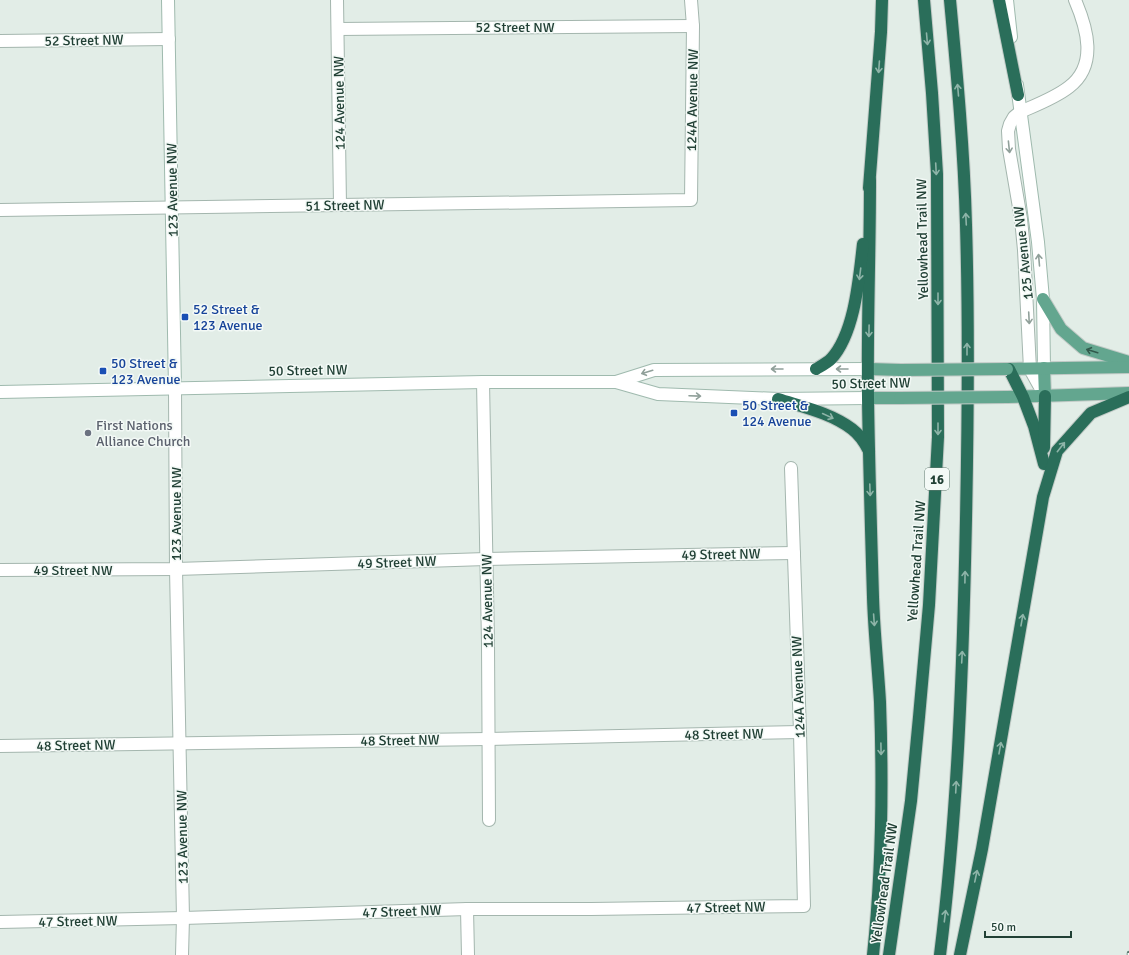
<svg xmlns="http://www.w3.org/2000/svg" width="1129" height="955" viewBox="0 0 1129 955" font-family="Signika,sans-serif">
<rect width="100%" height="100%" fill="#e2ede7"/>
<g fill="none" stroke-linecap="round" stroke-linejoin="round">
<defs>
<g id="street">
<polyline points="337,0 340,205"/>
<polyline points="338,29 693,26"/>
<polyline points="0,41 169,39"/>
<polyline points="0,210 691,200 693,26 691,0"/>
<polyline points="483,382 488,643 489,820"/>
<polyline points="175,388 176,569 183,918 182,955"/>
<path d="M1045,396l-15,-27 -6,-119 -3,-31 -12,-70 -1,-18 2,-7 4,-7 6,-5c16,-7 35,-14 49,-25 29,-22 18,-59 6,-87"/>
<polyline points="0,570 176,569 486,559 794,553"/>
<polyline points="0,746 488,739 800,732"/>
<polyline points="467,909 468,955"/>
<polyline points="0,922 183,918 467,909 591,909 804,906 800,732 791,468"/>
</g>
<g id="secondary">
<polyline points="168,0 175,388"/>
<polyline points="1007,0 1011,37"/>
<polyline points="1017,85 1038,242 1043,299 1044,368"/>
<polyline points="616,382 658,394 778,399 868,398"/>
<polyline points="0,392 483,382 616,382 654,370 869,369"/>
</g>
<g id="primary">
<polyline points="1043,299 1061,329 1083,348 1129,362"/>
<polyline points="1044,368 1045,396"/>
<polyline points="869,369 901,370"/>
<polyline points="1007,369 1129,367"/>
<polyline points="1007,397 1129,393"/>
<polyline points="868,398 900,398"/>
</g>
<g id="highway">
<polyline points="999,0 1018,95"/>
<path d="M870,180c0,73 -3,146 -2,218 1,67 3,133 5,199 1,35 5,70 7,105 3,84 2,169 -7,253"/>
<polyline points="869,188 881,32 882,0"/>
<path d="M816,369c5,-3 11,-6 15,-10 24,-26 28,-81 32,-115"/>
<polyline points="1009,369 1023,397 1034,426 1044,464"/>
<path d="M778,399c25,8 53,14 74,30 8,6 13,14 17,22"/>
<polyline points="1044,448 1045,396"/>
<polyline points="889,955 911,801 919,717 929,605 938,437 937,174 932,93 924,0"/>
<path d="M940,955c18,-145 23,-291 26,-436 2,-98 3,-196 0,-294 -2,-75 -9,-150 -16,-225"/>
<polyline points="960,955 982,849 1043,497 1057,451 1091,413 1129,397"/>
</g>
</defs>
<use href="#street" stroke="#a4b6ae" stroke-width="14"/>
<use href="#secondary" stroke="#9fbaae" stroke-width="14"/>
<use href="#primary" stroke="#c1cac6" stroke-width="14"/>
<use href="#highway" stroke="#c1cac6" stroke-width="14"/>
<use href="#street" stroke="#fff" stroke-width="12"/>
<use href="#secondary" stroke="#fff" stroke-width="12"/>
<use href="#primary" stroke="#63a68f" stroke-width="12"/>
<use href="#highway" stroke="#2a6e5a" stroke-width="12"/>
<defs>
<polyline id="rail" points="1129,955 1129,953"/>
</defs>
<use href="#rail" stroke="#5b7b70" stroke-width="4.5"/>
<use href="#rail" stroke="#f3f9f6" stroke-width="3" stroke-dasharray="9" stroke-linecap="butt"/>
<defs>
<g id="primary-bridge">
<polyline points="901,370 1007,369"/>
<polyline points="900,398 1007,397"/>
</g>
</defs>
<use href="#primary-bridge" stroke="#c1cac6" stroke-width="14" stroke-linecap="butt"/>
<use href="#primary-bridge" stroke="#63a68f" stroke-width="12"/>
</g>
<defs><path id="oneway-shaft" d="M-6 0H5M1.5-3L5.5 0L1.5 3" fill="none" stroke-width="1.6" stroke-linecap="round" stroke-linejoin="round"/></defs>
<g stroke="#8eb4a8">
<use href="#oneway-shaft" transform="translate(927 39) rotate(85)"/>
<use href="#oneway-shaft" transform="translate(879 67) rotate(94)"/>
<use href="#oneway-shaft" transform="translate(958 90) rotate(-95)"/>
<use href="#oneway-shaft" transform="translate(936 169) rotate(87)"/>
<use href="#oneway-shaft" transform="translate(966 219) rotate(-93)"/>
<use href="#oneway-shaft" transform="translate(860 274) rotate(97)"/>
<use href="#oneway-shaft" transform="translate(938 299) rotate(90)"/>
<use href="#oneway-shaft" transform="translate(869 331) rotate(91)"/>
<use href="#oneway-shaft" transform="translate(967 349) rotate(-90)"/>
<use href="#oneway-shaft" transform="translate(828 416) rotate(25)"/>
<use href="#oneway-shaft" transform="translate(938 429) rotate(90)"/>
<use href="#oneway-shaft" transform="translate(1061 447) rotate(-52)"/>
<use href="#oneway-shaft" transform="translate(870 490) rotate(88)"/>
<use href="#oneway-shaft" transform="translate(965 577) rotate(-89)"/>
<use href="#oneway-shaft" transform="translate(874 620) rotate(86)"/>
<use href="#oneway-shaft" transform="translate(1022 620) rotate(-80)"/>
<use href="#oneway-shaft" transform="translate(962 657) rotate(-87)"/>
<use href="#oneway-shaft" transform="translate(1000 748) rotate(-80)"/>
<use href="#oneway-shaft" transform="translate(881 749) rotate(89)"/>
<use href="#oneway-shaft" transform="translate(956 787) rotate(-87)"/>
<use href="#oneway-shaft" transform="translate(976 876) rotate(-78)"/>
<use href="#oneway-shaft" transform="translate(945 916) rotate(-83)"/>
</g>
<g stroke="#90a09a">
<use href="#oneway-shaft" transform="translate(1009 147) rotate(84)"/>
<use href="#oneway-shaft" transform="translate(1039 260) rotate(-95)"/>
<use href="#oneway-shaft" transform="translate(1029 318) rotate(87)"/>
<use href="#oneway-shaft" transform="translate(777 369) rotate(180)"/>
<use href="#oneway-shaft" transform="translate(842 369) rotate(-180)"/>
<use href="#oneway-shaft" transform="translate(647 372) rotate(163)"/>
<use href="#oneway-shaft" transform="translate(695 396) rotate(2)"/>
</g>
<use stroke="#325a4c" href="#oneway-shaft" transform="translate(1092 351) rotate(-163)"/>
<g fill="#1a4fb4" stroke="#f3f9f6" stroke-width="1.5">
<rect x="181" y="313" width="8" height="8" rx="2"/>
<rect x="99" y="367" width="8" height="8" rx="2"/>
<rect x="730" y="409" width="8" height="8" rx="2"/>
</g>
<circle fill="#6b7280" stroke="#f3f9f6" stroke-width="1.5" cx="88" cy="433" r="4"/>
<g text-anchor="middle" stroke-width="3" stroke-linejoin="round" paint-order="stroke">
<rect fill="#f3f9f6" stroke="#60786f" stroke-width="1" x="925" y="468" width="24" height="22" rx="3"/>
<g font-size="13" font-weight="bold" fill="#214035">
<text x="937" y="484">16</text>
</g>
<g font-size="14" fill="#214035" stroke="#f3f9f6">
<text x="515" y="32">52 Street NW</text>
<text transform="translate(84 40) rotate(-1)" y="5">52 Street NW</text>
<text transform="translate(692 100) rotate(-89)" y="5">124A Avenue NW</text>
<text transform="translate(339 103) rotate(-91)" y="5">124 Avenue NW</text>
<text transform="translate(172 190) rotate(-91)" y="5">123 Avenue NW</text>
<text transform="translate(345 205) rotate(-1)" y="5">51 Street NW</text>
<text transform="translate(922 239) rotate(-91)" y="5">Yellowhead Trail NW</text>
<text transform="translate(1023 253) rotate(-96)" y="5">125 Avenue NW</text>
<text transform="translate(308 370) rotate(-1)" y="5">50 Street NW</text>
<text transform="translate(871 383) rotate(-1)" y="5">50 Street NW</text>
<text transform="translate(176 514) rotate(-90)" y="5">123 Avenue NW</text>
<text transform="translate(721 554) rotate(-1)" y="5">49 Street NW</text>
<text transform="translate(916 561) rotate(-86)" y="5">Yellowhead Trail NW</text>
<text transform="translate(397 562) rotate(-2)" y="5">49 Street NW</text>
<text x="73" y="575">49 Street NW</text>
<text transform="translate(487 601) rotate(-91)" y="5">124 Avenue NW</text>
<text transform="translate(798 687) rotate(-92)" y="5">124A Avenue NW</text>
<text transform="translate(724 734) rotate(-1)" y="5">48 Street NW</text>
<text transform="translate(400 740) rotate(-1)" y="5">48 Street NW</text>
<text transform="translate(76 745) rotate(-1)" y="5">48 Street NW</text>
<text transform="translate(182 837) rotate(-91)" y="5">123 Avenue NW</text>
<text transform="translate(884 883) rotate(-82)" y="5">Yellowhead Trail NW</text>
<text transform="translate(726 907) rotate(-1)" y="5">47 Street NW</text>
<text transform="translate(402 911) rotate(-2)" y="5">47 Street NW</text>
<text transform="translate(78 921) rotate(-1)" y="5">47 Street NW</text>
</g>
<g font-size="14" fill="#164399" stroke="#f3f9f6" text-anchor="start">
<text x="193" y="314">52 Street &amp;<tspan x="193" dy="16">123 Avenue</tspan></text>
<text x="111" y="368">50 Street &amp;<tspan x="111" dy="16">123 Avenue</tspan></text>
<text x="742" y="410">50 Street &amp;<tspan x="742" dy="16">124 Avenue</tspan></text>
</g>
<g font-size="14" fill="#5b616d" stroke="#f3f9f6" text-anchor="start">
<text x="96" y="430">First Nations<tspan x="96" dy="16">Alliance Church</tspan></text>
</g>
</g>
<path d="M985 931v6h86v-6" fill="none" stroke="#214035" stroke-width="2"/>
<text x="991" y="931" font-size="12" fill="#214035" stroke="#f3f9f6" stroke-width="3" paint-order="stroke">50 m</text>
</svg>
